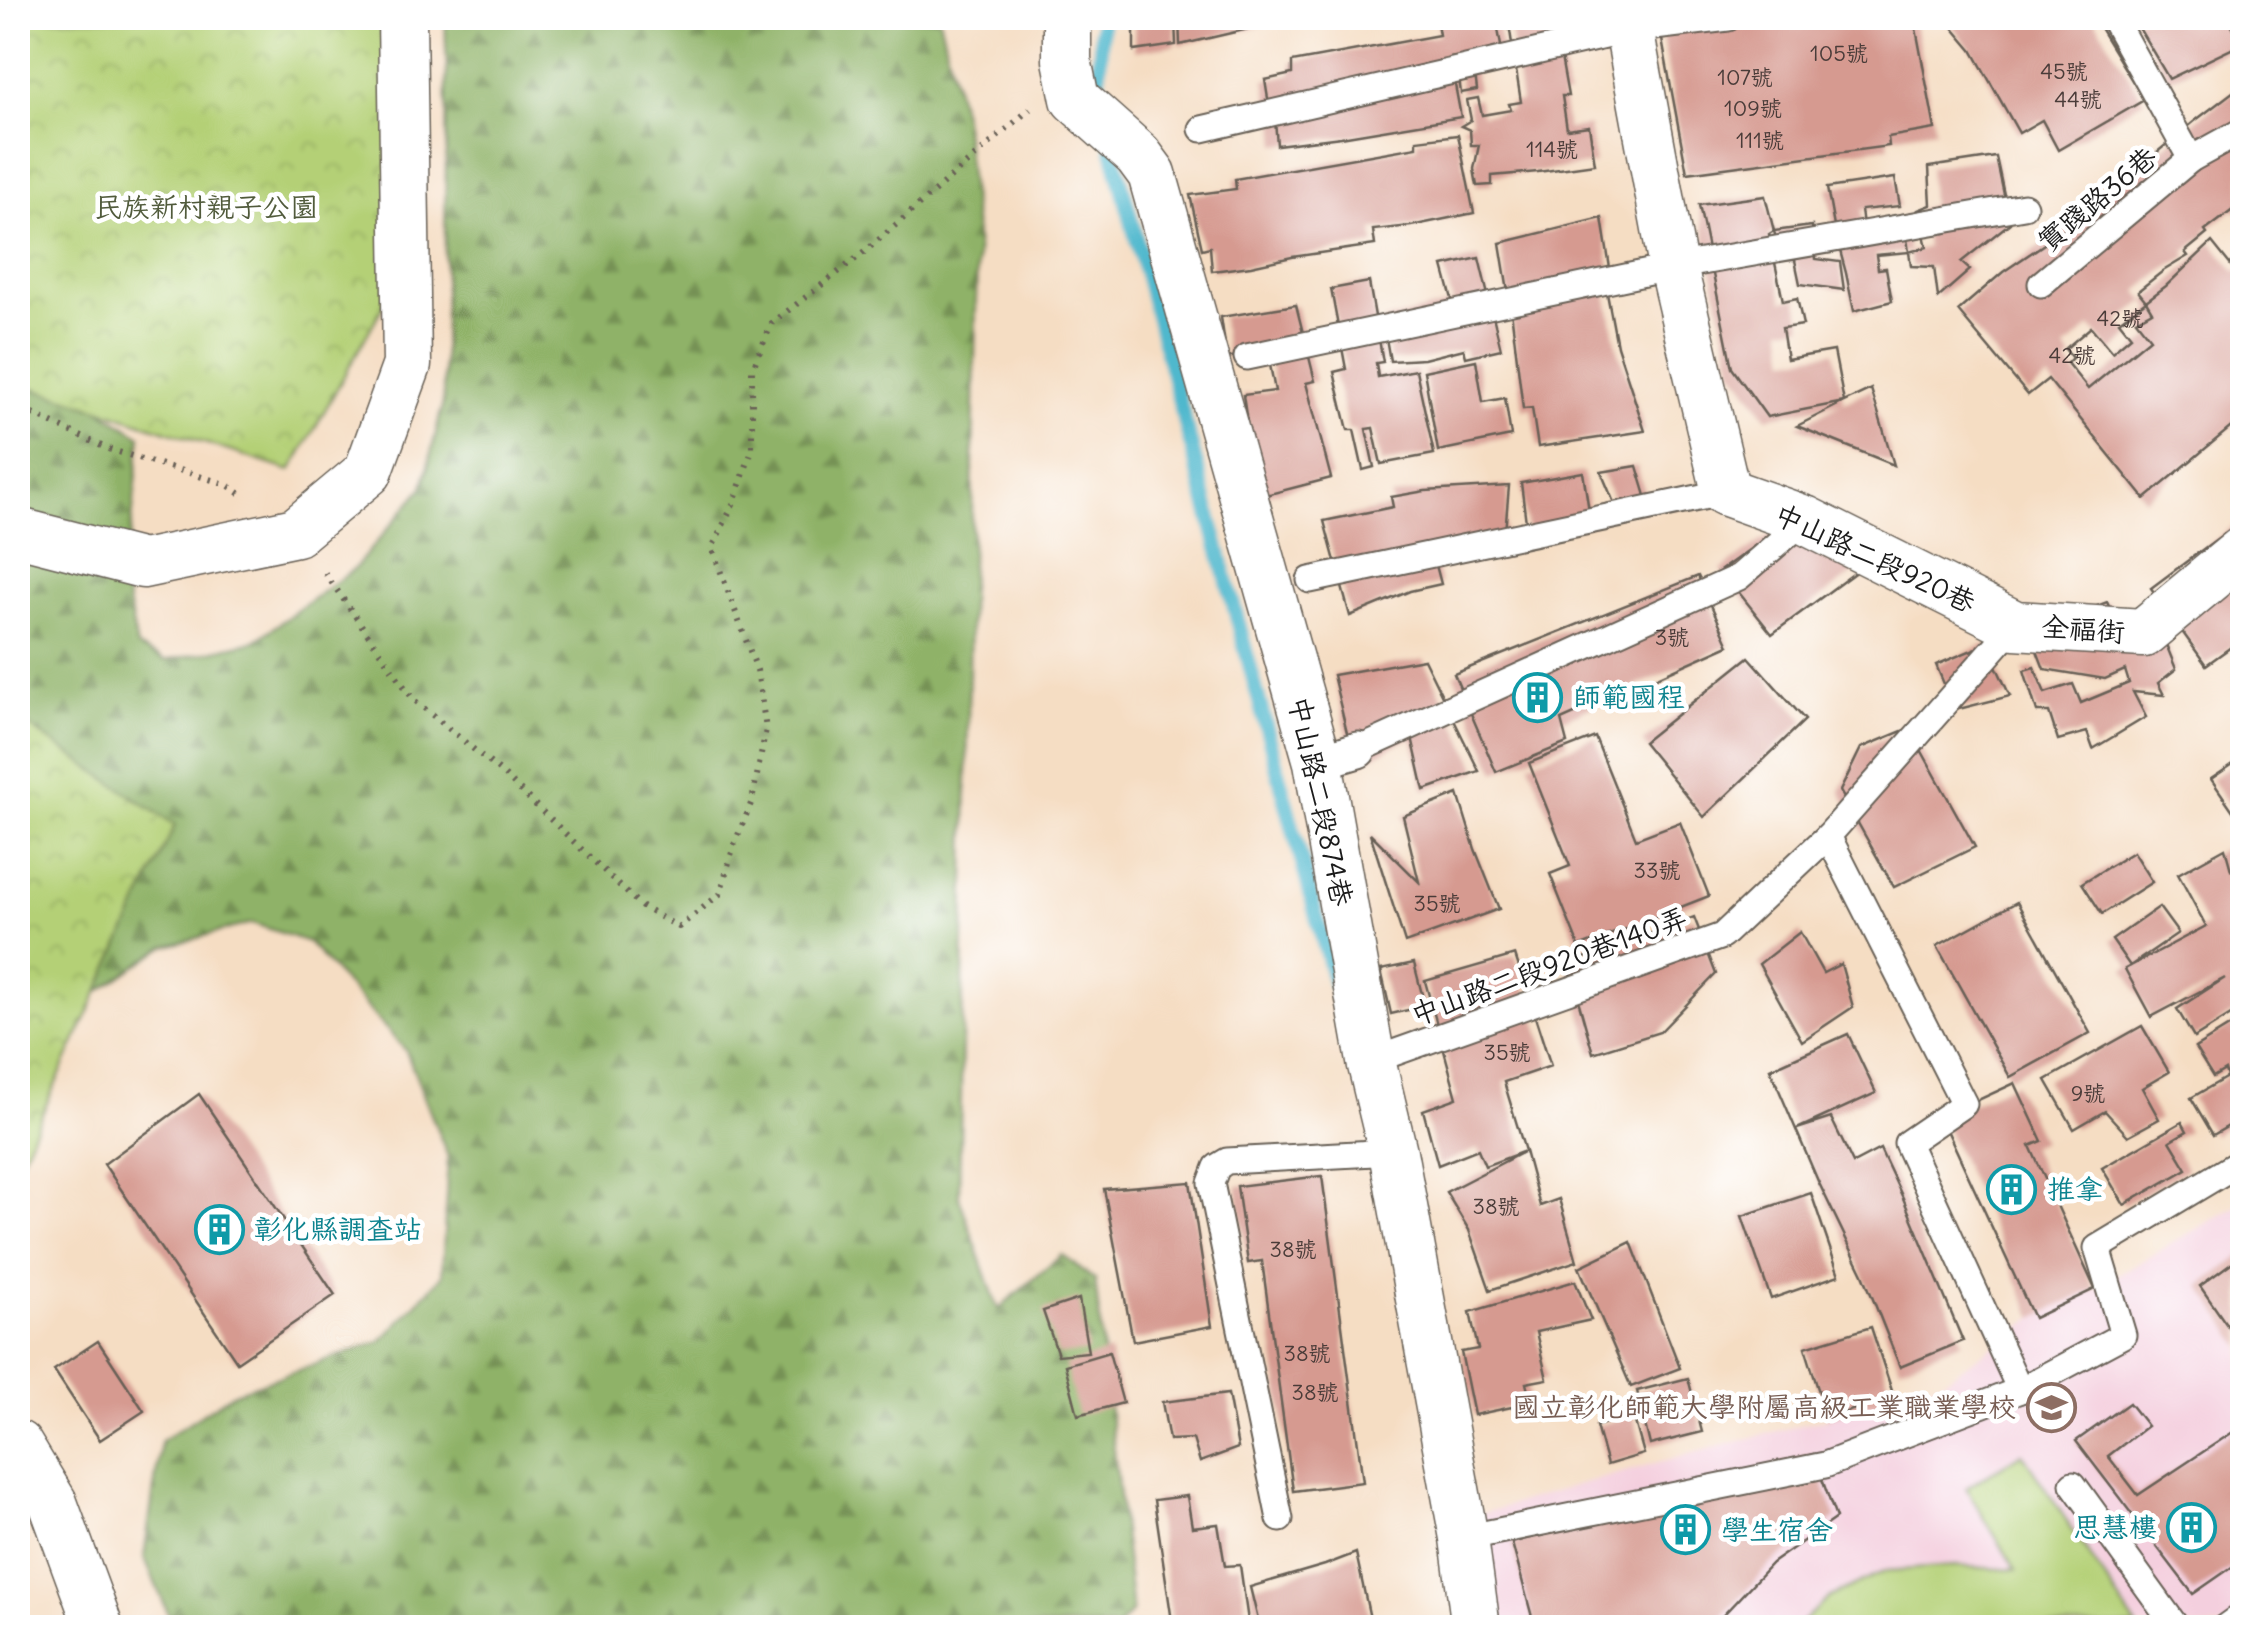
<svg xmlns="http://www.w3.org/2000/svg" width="2260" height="1645" viewBox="0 0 2260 1645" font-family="Delius,'LXGW WenKai TC',sans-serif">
<defs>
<pattern id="forest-firs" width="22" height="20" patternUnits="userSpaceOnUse" patternTransform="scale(2.5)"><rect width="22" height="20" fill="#8fb267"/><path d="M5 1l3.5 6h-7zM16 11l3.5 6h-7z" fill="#749054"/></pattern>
<pattern id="park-crowns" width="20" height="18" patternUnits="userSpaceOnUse" patternTransform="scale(2.5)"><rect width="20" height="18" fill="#b4d076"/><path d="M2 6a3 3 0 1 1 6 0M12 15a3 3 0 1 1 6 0" fill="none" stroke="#9ab266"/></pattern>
</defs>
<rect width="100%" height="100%" fill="#fff"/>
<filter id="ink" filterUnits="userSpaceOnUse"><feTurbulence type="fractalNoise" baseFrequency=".01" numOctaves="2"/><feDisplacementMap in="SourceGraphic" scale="20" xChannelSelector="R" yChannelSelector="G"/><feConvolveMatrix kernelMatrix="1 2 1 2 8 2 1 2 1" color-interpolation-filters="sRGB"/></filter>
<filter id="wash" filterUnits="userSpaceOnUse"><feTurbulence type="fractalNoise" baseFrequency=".0048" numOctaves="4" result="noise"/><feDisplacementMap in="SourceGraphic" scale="40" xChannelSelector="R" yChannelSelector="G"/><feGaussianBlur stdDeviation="2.25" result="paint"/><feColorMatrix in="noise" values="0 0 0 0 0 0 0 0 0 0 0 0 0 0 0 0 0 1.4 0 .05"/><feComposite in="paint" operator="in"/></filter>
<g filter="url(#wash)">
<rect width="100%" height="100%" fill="#f5ddc3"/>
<polygon fill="#f4cfde" points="2242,1202 2242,1627 1499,1627 1466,1518 1655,1463 1827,1418 1941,1382 2034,1318 2095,1289"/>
<polygon fill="url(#forest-firs)" stroke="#566742" stroke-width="2.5" points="445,18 939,18 963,118 977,250 959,1197 998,1309 1062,1255 1095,1280 1132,1611 1118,1627 174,1627 144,1557 161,1441 234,1393 381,1341 442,1276 448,1157 406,1051 308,942 252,923 164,947 39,1032 18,772 18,358 141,436 125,587 137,647 166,661 255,641 354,569 423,487 443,403 447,75"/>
<g fill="url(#park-crowns)" stroke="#687649" stroke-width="2.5">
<polygon points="18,18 404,18 388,297 291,471 18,383"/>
<polygon points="18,719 175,825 18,1166"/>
</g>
<polygon fill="#b4d076" stroke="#687649" stroke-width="2.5" points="2022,1453 2137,1627 1796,1627 1830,1597 1886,1571 1955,1566 2016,1570 1966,1488"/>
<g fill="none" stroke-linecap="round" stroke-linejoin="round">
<g stroke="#50b8cd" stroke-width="15">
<polyline points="1101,107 1098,96 1102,18"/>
<polyline points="1112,148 1335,986"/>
</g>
</g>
<g id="blocks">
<g fill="#d69a90" fill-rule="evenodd">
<polygon points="1134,18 1175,18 1176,45 1134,51"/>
<polygon points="1179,18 1249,18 1252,28 1252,18 1291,19 1180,45"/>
<polygon points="1465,18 1496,18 1503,57 1473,57 1477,90 1461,93 1456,57 1450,58 1461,117 1341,137 1277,145 1275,120 1269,105 1265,80 1292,74 1292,62 1439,35 1437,23"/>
<polygon points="1508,18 1554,18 1568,96 1562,96 1567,129 1589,126 1595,164 1538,172 1492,176 1492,185 1477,186 1474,169 1479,145 1471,145 1470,130 1461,126 1471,120 1467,100 1478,98 1482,115 1511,110 1509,104 1521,102"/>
<polygon points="1658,18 1914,18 1935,129 1888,137 1889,146 1687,173"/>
<polygon points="1945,18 2094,18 2144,100 2058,150 2042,120 2019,133 1972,50"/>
<polygon points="2133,18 2228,18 2242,44 2169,79"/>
<path d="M2242,85v124l-4,4 -4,-4 -29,22 2,3 -22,18 3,4 -25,15 -25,20 8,10 20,-15 46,-44 24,30 6,-5v151l-97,81 -97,-120 -20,16 -70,-84 45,-39 50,-34 143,-118zM2146,301l6,10 -16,9 14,18 -62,51 -21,-26 5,-5 -7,-9 26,-22 21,25 19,-16 -12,-15z"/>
<polygon points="1458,135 1474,213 1411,226 1373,230 1375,245 1292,257 1251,266 1212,271 1210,247 1202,249 1190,195 1236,189 1235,179 1417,147 1417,140"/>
<polygon points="1996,157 2010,223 1961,262 1970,270 1938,298 1934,267 1911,266 1909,252 1876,255 1878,269 1886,268 1892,301 1854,311 1846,273 1835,232 1827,188 1895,178 1900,206 1861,210 1864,233 1905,225 1909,252 1927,247 1918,210 1931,205 1929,167"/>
<polygon points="1765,196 1774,231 1769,234 1783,301 1797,298 1803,325 1782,328 1787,359 1834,351 1844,402 1871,389 1894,465 1797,426 1844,402 1767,417 1732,368 1699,205"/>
<polygon points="1602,218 1613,287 1606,288 1617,346 1645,431 1538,447 1532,408 1523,409 1511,310 1500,243"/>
<polygon points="1812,226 1816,259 1840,262 1844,290 1800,284 1795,260 1782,260 1774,231"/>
<polygon points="1479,258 1501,349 1466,357 1464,349 1424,359 1390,361 1383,321 1453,303 1443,266"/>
<polygon points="1369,282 1383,362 1376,363 1378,377 1416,370 1434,454 1381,464 1373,428 1366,429 1374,467 1363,470 1354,430 1348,430 1334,372 1346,369 1331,289"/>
<polygon points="1296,305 1315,381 1306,383 1331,478 1258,497 1243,395 1275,391 1267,349 1227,358 1221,317"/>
<polygon points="1476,360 1483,402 1505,398 1511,436 1438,451 1424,371"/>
<polygon points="1637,466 1647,499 1615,505 1601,472"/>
<polygon points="1583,472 1591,524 1528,538 1521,483"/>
<polygon points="1509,486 1504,544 1436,565 1441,584 1410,591 1350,616 1324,521 1393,507 1391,497 1425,491"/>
<polygon points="2242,520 2242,639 2206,665 2151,588"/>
<polygon points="1789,521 1857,571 1772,634 1721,570"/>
<polygon points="1698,576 1729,645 1561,720 1567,743 1496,772 1454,674"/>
<polygon points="2107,602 2116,621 2151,607 2176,669 2158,683 2164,695 2133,692 2146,717 2093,749 2087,732 2058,740 2049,712 2037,712 2024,670 2034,667 2045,693 2073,684 2081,703 2129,683 2125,670 2105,679 2044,669 2028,627 2060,620"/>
<polygon points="1986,644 2010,696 1955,710 1936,665"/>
<polygon points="1749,657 1805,720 1704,817 1643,742"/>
<polygon points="1424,659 1479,771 1424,790 1412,737 1355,766 1333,675"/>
<polygon points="1909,728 1975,847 1894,887 1840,791 1861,748"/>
<polygon points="1595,737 1636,839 1680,822 1709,896 1579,947 1550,874 1570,866 1529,763"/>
<polygon points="2242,758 2242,824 2211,779"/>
<polygon points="1458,794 1475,849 1499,909 1405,943 1370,833 1419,882 1403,816"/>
<polygon points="2225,848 2231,870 2242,863 2242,1008 2194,1038 2177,1009 2225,978 2151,1017 2125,969 2206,926 2178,874"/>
<polygon points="2133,852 2152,882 2102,914 2082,883"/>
<polygon points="2017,902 2090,1033 2010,1077 1937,946"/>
<polygon points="2159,907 2178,933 2130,966 2112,940"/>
<polygon points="1694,917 1716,974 1660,1032 1593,1053 1568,964"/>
<polygon points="1800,932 1823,973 1841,964 1853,1007 1802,1041 1759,964"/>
<polygon points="1515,955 1551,1066 1504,1082 1525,1151 1540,1206 1559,1199 1577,1261 1490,1290 1469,1230 1446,1192 1525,1151 1485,1166 1478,1149 1438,1165 1423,1110 1457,1098 1425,981"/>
<polygon points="1414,963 1425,1006 1391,1014 1381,970"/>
<polygon points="2242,1019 2242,1118 2213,1135 2191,1098 2227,1077 2225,1070 2213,1077 2195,1048"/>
<polygon points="2142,1026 2169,1072 2142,1088 2159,1119 2128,1136 2105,1111 2074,1129 2046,1080"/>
<polygon points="1848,1034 1876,1093 1797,1129 1831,1118 1853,1163 1880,1149 1903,1198 1963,1341 1900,1367 1863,1274 1818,1181 1770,1069"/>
<polygon points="2015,1083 2042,1141 2030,1146 2095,1289 2034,1318 1941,1117"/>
<polygon points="199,1094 335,1295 237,1362 104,1164"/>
<polygon points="2182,1122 2187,1131 2170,1141 2187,1169 2124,1205 2102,1168"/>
<polygon points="1322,1176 1363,1482 1293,1491 1262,1261 1248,1263 1237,1186"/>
<polygon points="1190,1182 1212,1326 1133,1341 1104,1189"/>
<polygon points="1811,1193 1839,1275 1771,1299 1742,1216"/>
<polygon points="1631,1242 1680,1368 1631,1387 1579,1267"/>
<polygon points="2242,1255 2242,1347 2200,1286"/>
<polygon points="1575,1281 1591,1320 1536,1332 1547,1379 1526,1383 1531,1403 1474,1415 1461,1352 1478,1349 1470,1312"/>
<polygon points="1079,1299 1088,1352 1058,1355 1043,1311"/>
<polygon points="1871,1327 1894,1397 1827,1418 1805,1347"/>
<polygon points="98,1341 144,1411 100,1440 54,1370"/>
<polygon points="1109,1352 1123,1403 1078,1415 1065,1365"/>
<polygon points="1688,1378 1702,1432 1650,1445 1637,1391"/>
<polygon points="1228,1394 1238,1448 1200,1462 1193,1439 1169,1440 1162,1402"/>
<polygon points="2129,1403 2147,1426 2108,1456 2138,1495 2242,1426 2242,1560 2193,1594 2076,1441"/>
<polygon points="1633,1415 1644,1454 1607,1465 1596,1426"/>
<polygon points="1813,1454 1836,1518 1772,1563 1711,1628 1535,1628 1512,1543"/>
<polygon points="1187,1496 1192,1527 1218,1524 1225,1566 1240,1565 1249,1628 1173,1628 1154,1500"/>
<polygon points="1356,1553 1372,1628 1260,1628 1250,1587 1325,1565"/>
</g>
</g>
</g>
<g filter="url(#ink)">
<use href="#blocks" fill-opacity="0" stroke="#686056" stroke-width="2.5"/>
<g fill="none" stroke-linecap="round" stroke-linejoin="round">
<defs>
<g id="service">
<polyline points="2113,18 2191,159"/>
<polyline points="1202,129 1630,30 1728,18"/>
<polyline points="2041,284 2191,159 2242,131"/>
<polyline points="1247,357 1673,267 2024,206"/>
<polyline points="1310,580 1726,492"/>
<polyline points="1358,750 1739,577 1805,520"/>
<polyline points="1828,836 1964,1104 1907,1143 2020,1390"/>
<polyline points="1371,1061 1722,936 1828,836 2015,625"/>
<polyline points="2073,1484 2177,1628"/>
<polyline points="1280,1519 1211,1183 1217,1167 1227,1161 1393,1152"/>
<polyline points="1464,1538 1825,1465 2020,1390 2123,1335 2097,1248 2242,1161"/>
<polyline points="2224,1628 2242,1615"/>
</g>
<polyline id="pedestrian" points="1318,762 1358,750"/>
<g id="minor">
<polyline points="1067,18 1067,60 1075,99 1138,155 1152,174 1318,762 1371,1061 1393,1152 1464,1538 1476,1628"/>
<polyline points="1627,18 1673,267 1726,492 1805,520 2015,625 2143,633 2242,551"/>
<polyline points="18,532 143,564 296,532 368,472 407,365 402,18"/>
<polyline points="18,1445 53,1503 99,1628"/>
</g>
</defs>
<use href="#service" stroke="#686056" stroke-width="29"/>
<use href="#pedestrian" stroke="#686056" stroke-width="39"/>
<use href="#minor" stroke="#686056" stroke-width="51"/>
<g stroke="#686056" stroke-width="6" stroke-dasharray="2.5 8" stroke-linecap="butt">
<polyline points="18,300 20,303 18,313"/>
<polyline points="18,399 31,413 108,449 226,484 241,494"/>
<polyline points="325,573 413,699 501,772 642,907 679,927 720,894 734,845 752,801 766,729 757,670 712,548 733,505 752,450 752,370 772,323 862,254 1030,109"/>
</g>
<use href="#service" stroke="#fff" stroke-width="25"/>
<use href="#pedestrian" stroke="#fff" stroke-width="35"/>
<use href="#minor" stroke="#fff" stroke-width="48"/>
</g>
</g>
<defs>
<symbol id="building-ring" viewBox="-11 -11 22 22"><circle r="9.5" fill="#fff" stroke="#0f9aa8" stroke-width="1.5"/><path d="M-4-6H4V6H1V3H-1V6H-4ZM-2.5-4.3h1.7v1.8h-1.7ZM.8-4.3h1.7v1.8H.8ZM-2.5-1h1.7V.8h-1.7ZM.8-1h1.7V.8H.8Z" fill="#0f9aa8"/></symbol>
<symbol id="school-ring" viewBox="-11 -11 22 22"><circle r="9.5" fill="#fff" stroke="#8d6e63" stroke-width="1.5"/><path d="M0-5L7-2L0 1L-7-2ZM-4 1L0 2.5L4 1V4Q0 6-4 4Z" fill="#8d6e63"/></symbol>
</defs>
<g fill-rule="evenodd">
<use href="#building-ring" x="1510" y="670" width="55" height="55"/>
<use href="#building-ring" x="1984" y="1162" width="55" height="55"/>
<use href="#building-ring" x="192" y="1202" width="55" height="55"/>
<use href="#school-ring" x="2024" y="1380" width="55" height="55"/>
<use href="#building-ring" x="2164" y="1500" width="55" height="55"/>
<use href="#building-ring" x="1658" y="1502" width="55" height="55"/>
</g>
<g text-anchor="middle" stroke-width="9" stroke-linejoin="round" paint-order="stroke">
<g font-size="22" fill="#4a3c39">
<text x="1839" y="61">105號</text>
<text x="2064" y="79">45號</text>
<text x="1745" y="85">107號</text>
<text x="2078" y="107">44號</text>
<text x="1753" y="116">109號</text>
<text x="1760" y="148">111號</text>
<text x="1552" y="157">114號</text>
<text x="2120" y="326">42號</text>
<text x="2072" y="363">42號</text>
<text x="1672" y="645">3號</text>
<text x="1657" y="878">33號</text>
<text x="1437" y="911">35號</text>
<text x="1507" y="1060">35號</text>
<text x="2088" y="1101">9號</text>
<text x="1496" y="1214">38號</text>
<text x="1293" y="1257">38號</text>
<text x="1307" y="1361">38號</text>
<text x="1315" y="1400">38號</text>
</g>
<g font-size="28" fill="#1c1c1c" stroke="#fff">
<text transform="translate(2097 199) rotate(-40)" y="10">實踐路36巷</text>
<text transform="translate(1875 558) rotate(25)" y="10">中山路二段920巷</text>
<text transform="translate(2083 629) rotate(4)" y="10">全福街</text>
<text transform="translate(1321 801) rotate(78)" y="10">中山路二段874巷</text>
<text transform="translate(1549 966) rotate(-20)" y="10">中山路二段920巷140弄</text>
</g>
<g font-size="28" fill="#515b3c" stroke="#fff">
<text x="206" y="217">民族新村親子公園</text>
</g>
<g font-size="28" fill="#0d838f" stroke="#fff" text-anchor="start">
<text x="1573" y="707">師範國程</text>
<text x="2047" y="1199">推拿</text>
<text x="254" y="1239">彰化縣調查站</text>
<text x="2157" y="1537" text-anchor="end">思慧樓</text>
<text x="1721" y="1540">學生宿舍</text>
</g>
<g font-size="28" fill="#785e54" stroke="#fff" text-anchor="end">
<text x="2016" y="1417">國立彰化師範大學附屬高級工業職業學校</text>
</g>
</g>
<rect width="2260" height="1645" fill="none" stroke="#fff" stroke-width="60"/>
</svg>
